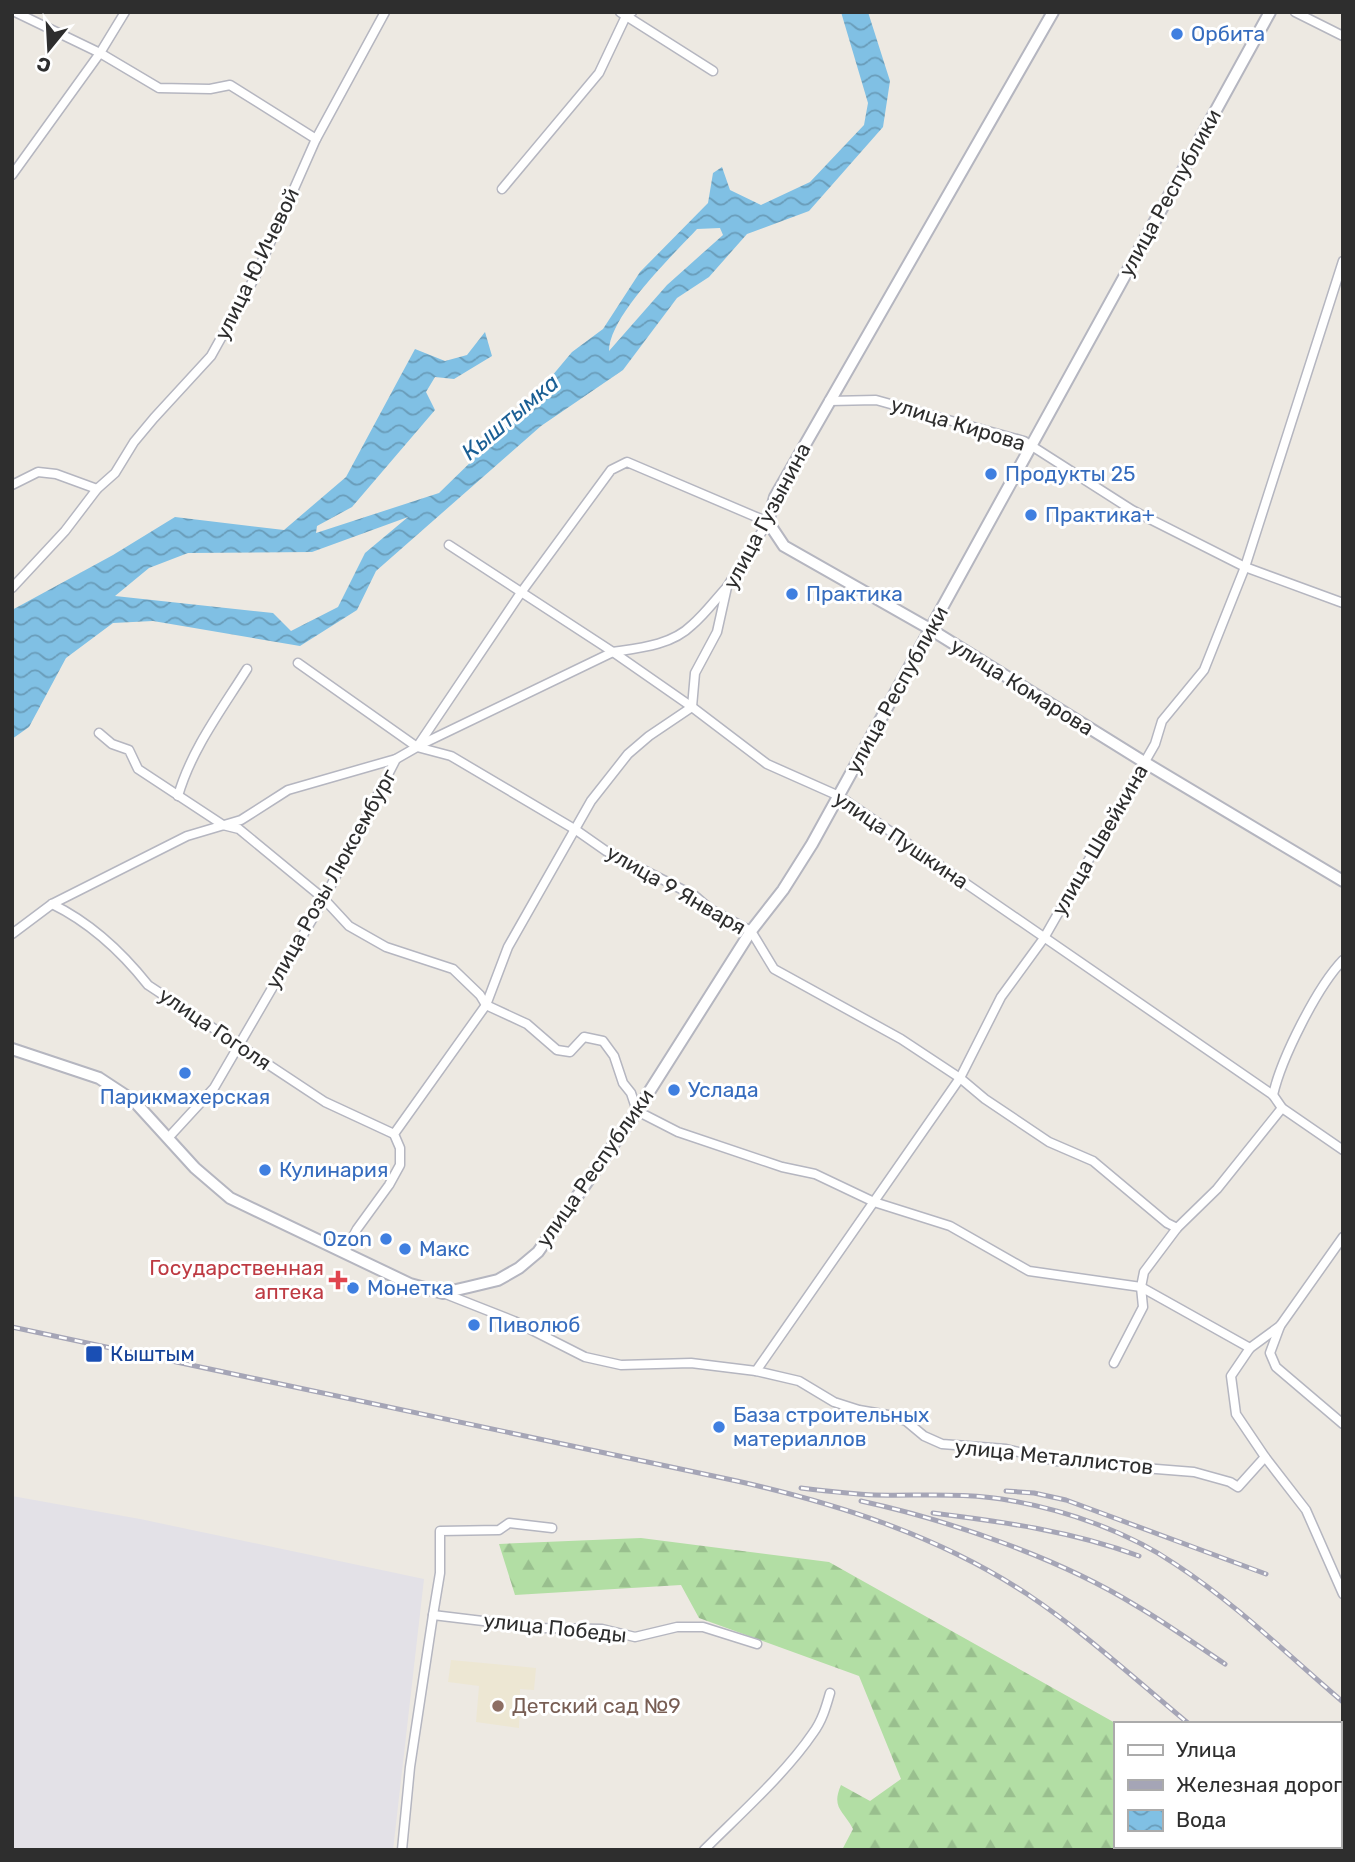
<svg xmlns="http://www.w3.org/2000/svg" width="1355" height="1862" viewBox="0 0 1355 1862" font-family="Rubik,sans-serif">
<defs>
<pattern id="forest-firs" width="22" height="20" patternUnits="userSpaceOnUse" patternTransform="scale(1.75)"><rect width="22" height="20" fill="#b2dea4"/><path d="M5 1l3.5 6h-7zM16 11l3.5 6h-7z" fill="#99bf8e"/></pattern>
<pattern id="water-waves" width="16" height="10" patternUnits="userSpaceOnUse" patternTransform="scale(1.75)"><rect width="16" height="10" fill="#80c0e4"/><path d="M0 5q4-4 8 0t8 0" fill="none" stroke="#699cb9"/></pattern>
</defs>
<rect width="100%" height="100%" fill="#ede9e2"/>
<polygon fill="#e3e1e7" points="12,1496 140,1519 424,1579 393,1850 12,1850"/>
<polygon fill="#ede7d3" points="451,1660 536,1668 534,1690 520,1689 519,1728 476,1722 479,1686 448,1682"/>
<path fill="url(#forest-firs)" d="M641,1538l188,24 288,162 -2,122h131l4,4h-408l11,-21c-10,-19 -22,-21 -12,-44l29,16 31,-22 -42,-103 -160,-58 -18,-33 -166,10 -16,-51z"/>
<path fill="url(#water-waves)" fill-rule="evenodd" d="M841,12h27l22,69 -7,46 -74,84 -62,23 -38,43 -32,21 -54,72 -82,56 -165,145 -19,39 -57,36 -147,-25 -40,2 -47,35 -37,69 -17,12v-129l101,-55 62,-38 109,13 62,-53 69,-128 30,12 22,-6 18,-23 7,24 -38,23 -19,-2 -9,15 9,18 -83,97 -35,19 -1,7 123,-40 82,-80 51,-61 31,-23 37,-57 68,-69 5,-30 9,-6 8,23 31,15 49,-23 54,-57 4,-22zM720,228l3,7 -56,50 -58,66c0,-35 64,-96 88,-122zM408,517l-43,36 -27,54 -47,24 -18,-18 -158,-17 34,-28 39,-15 124,-1z"/>
<g fill="none" stroke-linecap="round" stroke-linejoin="round">
<defs>
<g id="street">
<polyline points="15,12 100,53 159,88 210,89 230,85 316,139"/>
<polyline points="620,12 713,71"/>
<polyline points="1295,12 1343,36"/>
<polyline points="12,175 100,53 125,12"/>
<polyline points="502,189 599,73 626,16 632,12"/>
<polyline points="829,401 876,400 1024,441 1132,510 1245,567 1343,603"/>
<polyline points="12,485 38,472 56,474 97,489"/>
<polyline points="449,545 613,652 692,707 767,764 839,796 1273,1095 1282,1108 1343,1150"/>
<polyline points="12,588 65,531 97,489 115,473 134,442 154,418 211,356 255,277 316,139 385,12"/>
<polyline points="298,663 417,747 451,756 576,830 606,851 695,896 710,909 751,931 774,969 901,1039 960,1078 985,1099 1049,1142 1093,1161 1167,1223 1177,1228"/>
<polyline points="99,733 112,744 129,750 138,769 223,825 239,829 324,899 349,926 386,947 453,969 480,995 486,1005 527,1024 557,1050 570,1052 584,1037 603,1041 614,1056 623,1083 631,1093 637,1111 678,1132 782,1167 815,1174 874,1202 950,1226 1029,1271 1141,1287 1250,1348"/>
<path d="M420,745l193,-93c27,-4 59,-7 79,-27 13,-11 23,-25 35,-38"/>
<path d="M178,796c13,-46 44,-87 69,-127"/>
<path d="M52,904c39,19 69,47 96,81l177,117 69,32"/>
<polyline points="12,934 52,904 187,836 241,820 288,790 396,759"/>
<path d="M1273,1095c8,-36 44,-108 70,-135"/>
<polyline points="169,1137 214,1088 324,899 396,759 417,747 520,594 611,470 627,462 768,522 727,587 717,632 695,673 692,707 649,736 628,754 591,801 508,947 486,1005 394,1134 400,1148 400,1165 389,1185 357,1229 344,1253"/>
<polyline points="443,1293 514,1321 585,1357 621,1365 691,1363 756,1371 799,1381 834,1402 859,1410 888,1415 906,1421 924,1436 942,1444 1006,1449 1056,1461 1194,1472 1230,1482 1238,1487 1265,1457 1236,1414 1231,1376 1250,1348 1280,1326 1343,1237"/>
<polyline points="1280,1326 1270,1353 1276,1367 1343,1424"/>
<polyline points="1114,1363 1143,1307 1141,1287 1144,1272 1177,1228 1217,1189 1282,1108"/>
<polyline points="756,1371 960,1078 1001,997 1044,938 1155,744 1162,721 1204,670 1245,567 1343,261"/>
<polyline points="1265,1457 1306,1510 1343,1594"/>
<polyline points="433,1615 440,1573 440,1531 499,1530 509,1523 552,1528"/>
<polyline points="402,1850 410,1767 433,1615 542,1628 602,1629 635,1637 677,1627 703,1627 757,1644"/>
<path d="M704,1850c35,-35 82,-77 109,-117 9,-12 13,-26 17,-40"/>
</g>
<g id="secondary">
<polyline points="1053,12 775,497 768,522 784,546 930,629 1144,762 1343,881"/>
<polyline points="12,1049 99,1078 134,1101 195,1168 230,1198 410,1284 443,1293 469,1287 498,1280 519,1268 538,1252 637,1111 751,931 783,890 812,844 1270,12"/>
</g>
</defs>
<use href="#street" stroke="#b5b6c0" stroke-width="11"/>
<use href="#secondary" stroke="#b5b6c0" stroke-width="14"/>
<use href="#street" stroke="#fff" stroke-width="8"/>
<use href="#secondary" stroke="#fff" stroke-width="10"/>
<defs>
<g id="rail">
<path d="M12,1327l725,154c102,23 202,55 290,113 57,38 109,86 162,130"/>
<path d="M801,1488c25,3 50,6 74,7 47,1 92,-3 138,6 55,10 115,31 162,63 60,39 113,91 168,138"/>
<polyline points="1006,1491 1034,1493 1066,1500 1266,1574"/>
<path d="M861,1501c87,19 198,57 274,104 31,18 60,39 90,59"/>
<path d="M933,1513c70,9 139,18 206,43"/>
<polyline points="1334,1846 1339,1850"/>
</g>
</defs>
<use href="#rail" stroke="#a5a5b6" stroke-width="5"/>
<use href="#rail" stroke="#fff" stroke-width="2.5" stroke-dasharray="8" stroke-linecap="butt"/>
</g>
<g fill="#3f7fe0" stroke="#fff" stroke-width="2.5">
<circle cx="1177" cy="34" r="7"/>
<circle cx="991" cy="474" r="7"/>
<circle cx="1031" cy="515" r="7"/>
<circle cx="792" cy="594" r="7"/>
<circle cx="185" cy="1073" r="7"/>
<circle cx="674" cy="1090" r="7"/>
<circle cx="265" cy="1170" r="7"/>
<circle cx="386" cy="1239" r="7"/>
<circle cx="405" cy="1249" r="7"/>
<circle cx="353" cy="1288" r="7"/>
<circle cx="474" cy="1325" r="7"/>
<circle cx="719" cy="1427" r="7"/>
</g>
<path fill="#e0444e" stroke="#fff" stroke-width="2.5" d="M334.5 1269.5h7v7h7v7h-7v7h-7v-7h-7v-7h7z"/>
<rect fill="#1a4fb4" stroke="#fff" stroke-width="2.5" x="85" y="1345" width="18" height="18" rx="3.5"/>
<circle fill="#8d6e63" stroke="#fff" stroke-width="2.5" cx="498" cy="1706" r="7"/>
<g text-anchor="middle" stroke-width="6" stroke-linejoin="round" paint-order="stroke">
<g font-size="21" fill="#366cbe" stroke="#fff" text-anchor="start">
<text x="1191" y="41">Орбита</text>
<text x="1005" y="481">Продукты 25</text>
<text x="1045" y="522">Практика+</text>
<text x="806" y="601">Практика</text>
<text x="688" y="1097">Услада</text>
<text x="185" y="1104" text-anchor="middle">Парикмахерская</text>
<text x="279" y="1177">Кулинария</text>
<text x="372" y="1246" text-anchor="end">Ozon</text>
<text x="419" y="1256">Макс</text>
<text x="367" y="1295">Монетка</text>
<text x="488" y="1332">Пиволюб</text>
<text x="733" y="1422">База cтроительных<tspan x="733" dy="24">материаллов</tspan></text>
</g>
<g font-size="21" fill="#2e2e2e" stroke="#fff">
<text transform="translate(1170 193) rotate(-61)" y="7">улица Республики</text>
<text transform="translate(257 264) rotate(-64)" y="7">улица Ю.Ичевой</text>
<text transform="translate(958 424) rotate(17)" y="7">улица Кирова</text>
<text transform="translate(767 516) rotate(-62)" y="7">улица Гузынина</text>
<text transform="translate(1022 687) rotate(32)" y="7">улица Комарова</text>
<text transform="translate(897 690) rotate(-61)" y="7">улица Республики</text>
<text transform="translate(901 840) rotate(34)" y="7">улица Пушкина</text>
<text transform="translate(1100 840) rotate(-60)" y="7">улица Швейкина</text>
<text transform="translate(331 879) rotate(-61)" y="7">улица Розы Люксембург</text>
<text transform="translate(676 890) rotate(30)" y="7">улица 9 Января</text>
<text transform="translate(215 1029) rotate(34)" y="7">улица Гоголя</text>
<text transform="translate(595 1168) rotate(-55)" y="7">улица Республики</text>
<text transform="translate(1054 1457) rotate(6)" y="7">улица Металлистов</text>
<text transform="translate(555 1628) rotate(6)" y="7">улица Победы</text>
</g>
<g font-size="21" fill="#be3a42" stroke="#fff" text-anchor="end">
<text x="324" y="1275">Государственная<tspan x="324" dy="24">аптека</tspan></text>
</g>
<g font-size="21" fill="#164399" stroke="#fff" text-anchor="start">
<text x="110" y="1361">Кыштым</text>
</g>
<g font-size="21" fill="#785e54" stroke="#fff" text-anchor="start">
<text x="512" y="1713">Детский сад №9</text>
</g>
<g font-size="23" font-style="italic" fill="#1b5f94" stroke="#fff">
<text transform="translate(510 417) rotate(-40)" y="8">Кыштымка</text>
</g>
</g>
<rect width="1355" height="1862" fill="none" stroke="#2e2e2e" stroke-width="28"/>
<rect x="1114" y="1722" width="228" height="126" fill="#ffffff" stroke="#ababab" stroke-width="2"/>
<rect x="1128" y="1745" width="35" height="10" fill="#ffffff" stroke="#ababab" stroke-width="2"/>
<text x="1176" y="1757" font-size="21" fill="#2e2e2e">Улица</text>
<rect x="1128" y="1780" width="35" height="10" fill="#a5a5b6" stroke="#ababab" stroke-width="2"/>
<text x="1176" y="1792" font-size="21" fill="#2e2e2e">Железная дорога</text>
<rect x="1128" y="1810" width="35" height="21" fill="url(#water-waves)" stroke="#ababab" stroke-width="2"/>
<text x="1176" y="1827" font-size="21" fill="#2e2e2e">Вода</text>
<g transform="translate(49 49) rotate(198)" stroke="#ffffff" stroke-width="5" paint-order="stroke">
<path d="M0-5L12 26L0 18L-12 26Z" fill="#2e2e2e"/>
<text y="-10" font-size="19" font-weight="bold" text-anchor="middle" fill="#2e2e2e">С</text>
</g>
</svg>
